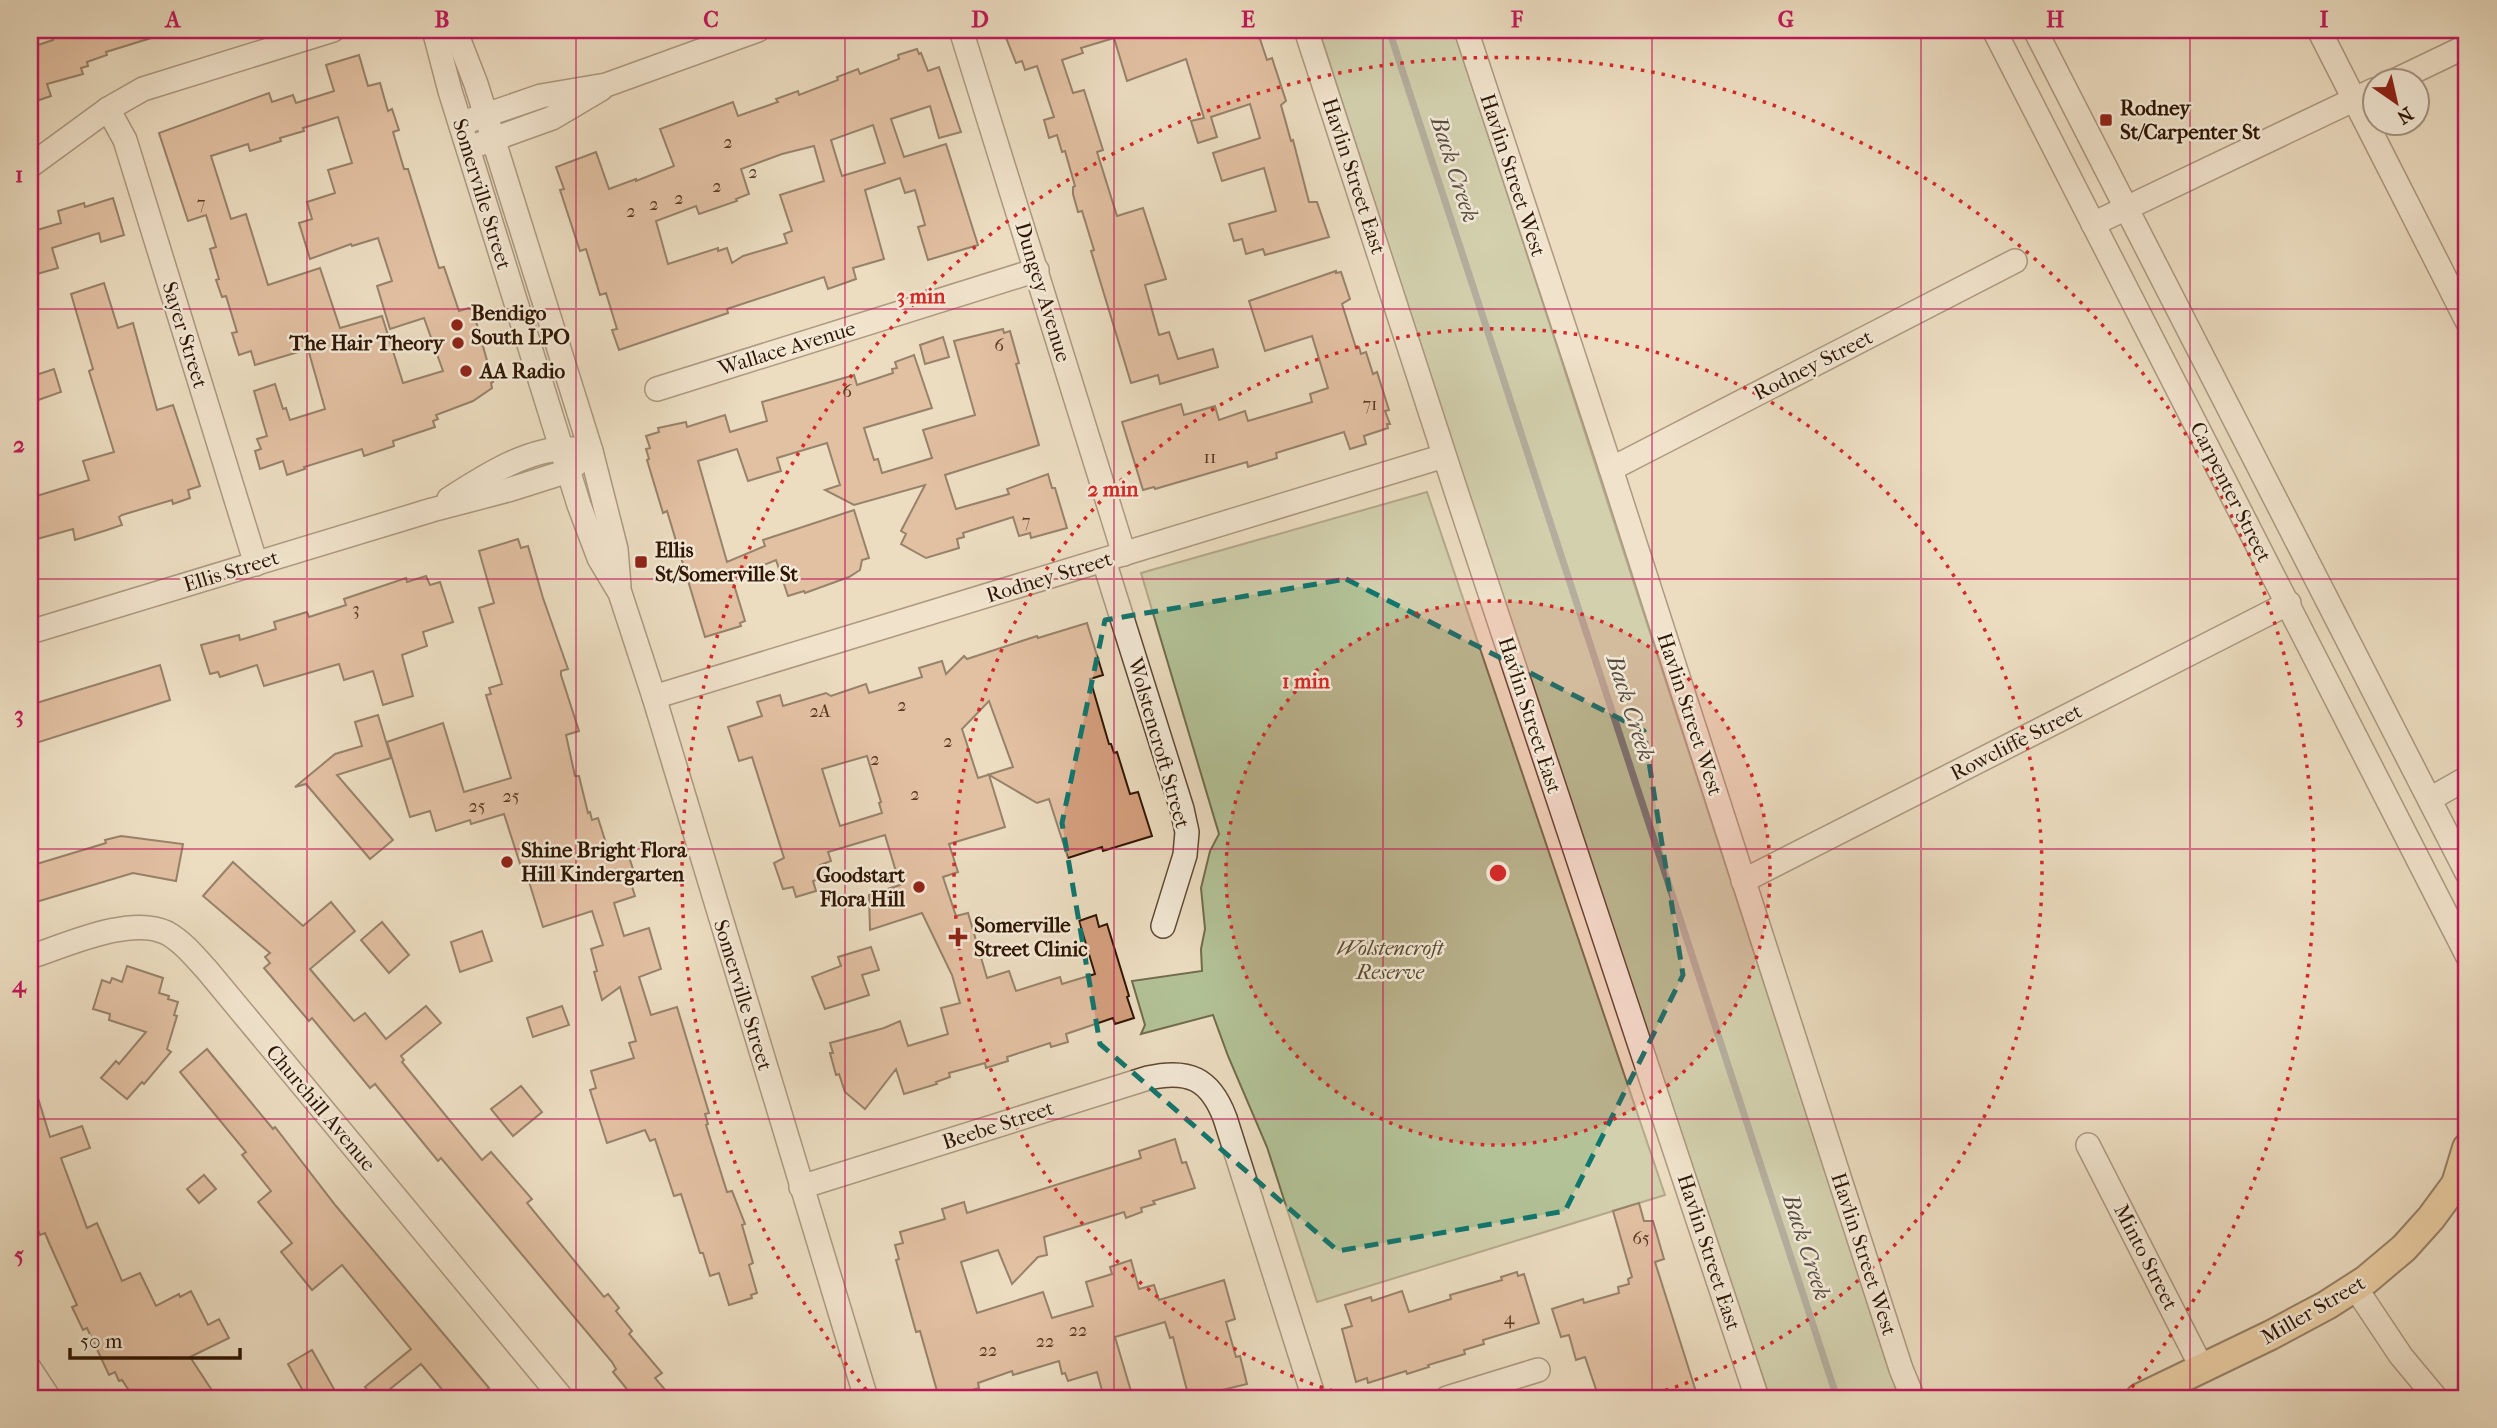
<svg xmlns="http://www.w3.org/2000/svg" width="2497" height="1428" viewBox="0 0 2497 1428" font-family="'IM FELL French Canon',serif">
<rect width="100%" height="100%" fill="#ecddc1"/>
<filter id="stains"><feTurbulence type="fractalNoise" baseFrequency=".00286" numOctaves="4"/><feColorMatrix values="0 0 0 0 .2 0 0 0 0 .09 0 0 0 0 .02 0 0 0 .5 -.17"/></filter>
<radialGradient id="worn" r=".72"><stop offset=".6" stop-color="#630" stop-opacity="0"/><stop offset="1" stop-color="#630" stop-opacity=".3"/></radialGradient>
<g fill="#b3c297" stroke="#716c4c" stroke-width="2">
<path d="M1319,30h135l442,1359 7,9h-133c-156,-454 -304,-911 -451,-1368z"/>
<polygon points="1427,492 1665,1195 1317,1302 1267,1147 1228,1056 1213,1015 1141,1034 1145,1025 1132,981 1202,971 1201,949 1205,929 1201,888 1210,851 1219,834 1141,573"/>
</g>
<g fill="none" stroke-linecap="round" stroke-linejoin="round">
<polyline stroke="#727773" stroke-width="7" points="1389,30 1837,1398"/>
</g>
<g fill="#d49e7c" stroke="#2f1502" stroke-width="2" fill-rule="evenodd">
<polygon points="61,30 163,30 164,34 106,52 107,55 87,62 88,66 81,68 83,74 47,84 51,96 30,103 30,42 34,41 35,46 53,40 51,33"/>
<polygon points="1003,30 1257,30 1267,60 1272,58 1286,101 1281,105 1291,141 1293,140 1309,202 1317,202 1329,237 1265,255 1263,249 1246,254 1242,239 1234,241 1229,224 1276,211 1264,168 1222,181 1213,153 1260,138 1250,104 1211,117 1217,137 1198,143 1191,121 1204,118 1186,59 1127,81 1114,38 1081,48 1083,53 1062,60 1073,93 1084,90 1103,150 1097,152 1117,216 1143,208 1166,279 1145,285 1159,335 1169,332 1178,359 1213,349 1218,367 1160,384 1158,375 1131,383 1091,251 1094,250 1082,211 1078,212 1073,194 1073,187 1075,186 1065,151 1062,152 1057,135 1049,138 1044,120 1054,117 1037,66 1025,70 1022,61 1016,63"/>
<path d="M917,49l2,5 2,-1 7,18 11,-4 22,65 -22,6 -9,-32 -39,13 13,38 42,-13 32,101 -50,15 -10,-33 7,-2 -10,-35 -10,3 -5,-15 -35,12 19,69 -31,9 3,11 -28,10 -4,-12 -97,32 1,4 -109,37 -7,-20 5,-1 -11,-36 -6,2 -14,-46 -6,2 -20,-61 4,-1 -8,-22 40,-15 13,37 27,-10v2l38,-15 -14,-37 73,-27 5,14 40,-14 -2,-3 22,-8 1,4 39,-15 -1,-3 21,-8 2,5 39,-15 -1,-4zM873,125l12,38 -43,13 -11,-36zM814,146l10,35 -44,14 12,36 -8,3 3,9 -44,13 -11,7 -5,-15 -9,3v-3l-50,16 -12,-43 40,-15 3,8 38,-13 -1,-2 13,-5 -8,-25 41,-15z"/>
<path d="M359,55l9,31 12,-3 8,28 4,-2 7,21 -6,2 11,37h4l31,99 5,-1 15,44 13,-4 21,75 -2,1 1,5 -19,13 -37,14 2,4 -5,2 2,6 -42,14 1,5 -30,10 -2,-7 -58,18 1,2 -18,6 -4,-14 -23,8 -5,-18 6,-2 -4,-10 10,-3 -13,-45 21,-7 8,25 3,-1 4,12 35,-11 -17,-60 -53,16 -4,-14 -12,4 -7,-22 5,-1 -11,-36 -4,1 -6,-17 3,-1 -9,-30 6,-2 -10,-32 -18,6 -29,-88 110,-40 3,9 21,-7 3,8 38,-12 -8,-26zM338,117l14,46 -24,7 7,23 -28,9 5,17 -13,4 11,36 41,-15 1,2 26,-8 14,43 -15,5 13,43 34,-11 19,53 -40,12 -21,-67 -42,12 -20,-60 -52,17 -22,-71 -15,5 -20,-63 37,-12 2,7 31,-10 -1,-3 24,-7 -1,-3z"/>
<polygon points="113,198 124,235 101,242 99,233 52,248 58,268 30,276 30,232 61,223 58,211 84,203 85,207"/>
<polygon points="1336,271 1336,273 1341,272 1350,299 1342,304 1356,348 1359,347 1361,354 1366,352 1373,374 1377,372 1389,410 1385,411 1390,424 1387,424 1388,428 1364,436 1366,444 1350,449 1344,432 1276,453 1277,458 1248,467 1247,462 1155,489 1154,487 1143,490 1122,422 1181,404 1184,415 1215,406 1219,420 1245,411 1248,421 1312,402 1310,394 1328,388 1312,336 1265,351 1249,301"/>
<polygon points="104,283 118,328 133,323 157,410 173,405 200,486 188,490 190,498 173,504 172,500 122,515 119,517 122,525 107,530 75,540 73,529 30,541 30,498 89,480 83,461 114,452 89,371 93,369 71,294"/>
<polygon points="1003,329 1004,333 1010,331 1019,363 1016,364 1039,445 945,475 956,509 1009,494 1007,489 1048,474 1052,488 1055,488 1067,528 1031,538 1030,533 1019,536 1013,517 963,533 964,537 957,539 959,548 926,558 901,544 906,534 901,531 925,485 854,505 825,490 840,485 827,443 777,458 781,471 748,481 737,449 698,461 727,562 765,546 763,540 854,510 869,558 862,560 860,570 849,577 805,593 804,591 788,596 776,560 732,578 745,621 740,623 741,626 705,637 667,511 663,513 647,460 649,459 646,449 650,448 646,436 659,432 658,428 686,422 687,427 725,415 730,432 767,421 762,402 854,375 857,385 893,373 892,369 897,368 895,362 914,355 932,408 864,428 874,460 878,459 882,473 932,458 923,430 975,415 954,341"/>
<polygon points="943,337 949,357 925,364 920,345"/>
<polygon points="54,369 61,392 30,403 30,377"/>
<polygon points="518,539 521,548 528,546 543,598 568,669 561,671 561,675 579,731 566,735 575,776 579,776 588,813 590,812 592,820 598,818 611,859 628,854 634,872 628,874 635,896 614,903 624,936 649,928 661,969 639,977 651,1015 677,1007 709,1113 705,1114 708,1124 706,1125 727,1192 732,1191 745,1224 742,1225 753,1263 749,1265 757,1293 751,1295 752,1298 729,1305 719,1273 710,1276 703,1253 700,1253 681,1194 674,1196 655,1139 650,1141 645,1130 607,1143 590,1090 596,1088 591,1071 634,1058 629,1043 636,1041 620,987 602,1000 594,972 597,971 591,949 603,945 592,911 543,927 526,872 523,873 504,814 471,824 470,820 436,831 430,811 410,817 387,742 443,723 464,792 511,778 486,695 491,694 489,688 502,684 479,608 494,603 479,551"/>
<polygon points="426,576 430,585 440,582 453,622 423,632 427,646 402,655 413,696 383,705 373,671 344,680 339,664 264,686 257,665 220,677 218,672 210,674 201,645 239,635 240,640 276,629 274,622 307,612 309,617 346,605 344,599 406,578 407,582"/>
<path d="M1087,623l16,52 -13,4 19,65h2l3,9 3,-1 13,42 8,-2 14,44 -49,15 -1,-4 -34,11 -19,-59 -12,4 -48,-28 16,52 -56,17 9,28 -15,5 13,39 12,-3 19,65 22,-7 7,20 44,-14 2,7 33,-10 -16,-53 17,-6 3,12 8,-3 22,72 -2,1 7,21 -19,6 -2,-6 -47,16 2,8 -17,5 -1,-4 -43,14 1,4 -22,7 -1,-5 -36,10 1,4 -14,5 1,2 -33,10 -8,-25 -31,40 -20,-17 -6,-18 -3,1 -6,-22h3l-3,-10 54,-15 16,-7 8,25 40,-12 -7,-26 19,-5 -8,-28 -30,-62 -52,17 -1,-35 31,-10 -15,-50 -57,17 3,9 -11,4 4,12 -11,4 3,10 -20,6 -3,-10 -10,2 -9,-26 10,-5 -32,-101 -13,4 -11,-34 34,-11 -5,-14 23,-7 3,11 43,-13 5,3 35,-12 3,9 53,-16 -3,-9 23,-7 4,13 18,-18 3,3 70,-23 1,2zM989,701l24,66 -35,11 -16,-49zM867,756l14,46 -2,1 3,10 -42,13 -18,-57z"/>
<polygon points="160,665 170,700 30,745 30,705"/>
<polygon points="378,715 391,758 337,775 393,840 370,859 306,784 295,787 335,754 362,746 355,722"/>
<polygon points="121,836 183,844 176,881 133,873 36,902 30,881 30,866 106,843 105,840"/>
<polygon points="233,862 303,926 331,902 355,931 310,969 354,1021 365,1013 386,1039 426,1006 441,1023 401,1056 404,1060 402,1062 482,1160 491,1152 532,1199 527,1203 604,1297 608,1294 619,1308 616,1311 632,1331 629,1334 662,1373 655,1378 672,1398 634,1398 613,1372 616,1369 612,1362 441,1158 438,1161 375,1084 370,1088 312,1018 309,1021 264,968 270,963 265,957 270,953 203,896"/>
<polygon points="382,922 409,955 389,973 361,940"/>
<polygon points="482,931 492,961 460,972 451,942"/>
<polygon points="871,947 879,970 862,975 869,995 825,1009 812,977 841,966 838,957"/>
<polygon points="127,966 163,978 159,993 169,996 168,999 178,1002 174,1015 177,1016 167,1049 171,1052 144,1084 142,1082 127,1099 101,1078 116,1061 119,1064 146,1032 109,1020 110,1014 93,1009 102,980 110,983 112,978 122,982"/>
<polygon points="562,1006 569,1025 533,1037 527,1018"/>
<polygon points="207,1049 273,1129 275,1127 336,1206 489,1388 478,1398 449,1398 421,1364 379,1398 374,1398 365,1387 411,1349 342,1265 312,1290 281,1252 292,1243 258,1202 271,1191 242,1155 246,1152 180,1072"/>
<polygon points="30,1085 34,1085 50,1137 82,1126 90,1148 61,1158 87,1228 97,1223 122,1281 140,1273 156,1306 179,1294 180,1297 191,1291 208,1325 219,1319 229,1338 190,1357 217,1398 134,1398 122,1380 119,1381 115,1372 109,1375 87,1328 83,1330 72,1307 77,1305 50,1245 45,1233 40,1235 30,1211"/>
<polygon points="521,1086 542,1112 513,1136 491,1109"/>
<polygon points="1175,1139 1182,1163 1186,1162 1195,1188 1153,1201 1155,1204 1141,1208 1142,1212 1126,1218 1124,1212 1044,1237 1047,1255 1038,1257 1012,1284 998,1250 961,1262 977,1313 1043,1292 1052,1318 1093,1306 1086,1282 1112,1274 1110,1267 1131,1260 1139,1289 1154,1285 1159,1300 1224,1280 1235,1319 1226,1322 1236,1357 1240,1356 1247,1384 1189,1398 1173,1337 1170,1338 1165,1322 1115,1337 1133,1398 1104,1398 1097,1372 1068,1381 1065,1373 1062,1374 1059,1361 1013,1375 1012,1371 978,1383 979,1388 969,1391 971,1398 939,1398 920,1331 916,1332 896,1260 899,1259 895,1245 903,1243 900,1232 945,1219 942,1209 964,1202 967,1213 1141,1158 1139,1151"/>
<polygon points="204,1175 216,1189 199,1203 187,1189"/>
<polygon points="1639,1203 1644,1221 1653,1221 1664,1259 1655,1262 1698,1398 1599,1398 1585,1357 1576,1360 1569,1335 1561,1337 1552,1309 1583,1299 1584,1303 1619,1293 1618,1287 1629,1284 1628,1279 1632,1277 1613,1211"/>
<polygon points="1517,1272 1518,1276 1524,1274 1539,1323 1483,1340 1484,1344 1464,1350 1465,1354 1428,1365 1429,1367 1407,1374 1406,1371 1368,1383 1367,1378 1356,1382 1342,1329 1352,1326 1345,1305 1371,1297 1372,1301 1402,1291 1409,1312 1451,1299 1450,1295 1502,1280 1501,1277"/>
<polygon points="312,1350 339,1398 307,1398 293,1373 288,1364"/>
</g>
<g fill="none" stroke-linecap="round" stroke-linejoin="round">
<defs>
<g id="minor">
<polyline points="434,30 450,91 579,505 599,558 620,593 654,697 866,1398"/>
<polyline points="455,30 476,84 591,451 616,549 619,586"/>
<polyline points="961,30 1124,554"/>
<polyline points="1306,30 1457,494 1757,1398"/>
<polyline points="1466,30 1611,469 1901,1369 1913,1398"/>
<polyline points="1994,30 2467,955"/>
<polyline points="2035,30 2467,873"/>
<polyline points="2319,30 2467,321"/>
<polyline points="2396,80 2467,46"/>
<polyline points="108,109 125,140 256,564"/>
<polyline points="471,120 541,96 606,85 758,30"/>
<polyline points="480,144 552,118 601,89"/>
<polyline points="30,166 108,109 143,89 333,30"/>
<polyline points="2093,224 2374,90"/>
<polyline points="657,389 1037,270"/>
<polyline points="1611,469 2015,261"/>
<path d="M449,499c34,-22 83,-54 125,-50"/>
<polyline points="1104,561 1182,809 1187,832 1185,855 1163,926"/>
<polyline points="30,632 432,510 508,490 568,471 591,451"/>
<polyline points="654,697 1444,456"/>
<polyline points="2430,799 2467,778"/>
<polyline points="1743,881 2289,603"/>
<path d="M30,957c37,-12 101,-42 137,-24 16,9 28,24 40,37l355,428"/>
<polyline points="2088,1145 2203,1370"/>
<path d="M801,1187l347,-109c40,-9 62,0 77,40l89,280"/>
<polyline points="2355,1287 2401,1356 2436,1398"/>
<polyline points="30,1369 49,1398"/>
<polyline points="1447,1398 1538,1370"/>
</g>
<g id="major">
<polyline points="2456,1184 2467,1148"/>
<polyline points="2140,1398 2271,1335 2327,1305 2366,1280 2404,1248 2431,1218 2456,1184 2467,1175"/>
</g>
</defs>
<use href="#minor" stroke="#5e4732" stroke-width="26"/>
<use href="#major" stroke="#2f1502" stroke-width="32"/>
<use href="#minor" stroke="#f3e9d7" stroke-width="23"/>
<use href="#major" stroke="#e6be80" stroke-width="28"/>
</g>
<path d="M0 0H2497V1428H0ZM1346,579l298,152 39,244 -118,236 -227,40 -238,-207 -38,-221 43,-203z" fill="#ecddc1" fill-opacity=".55" fill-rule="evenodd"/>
<path fill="none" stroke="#0f766e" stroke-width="5" stroke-dasharray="14 9" stroke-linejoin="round" d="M1346,579l298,152 39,244 -118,236 -227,40 -238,-207 -38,-221 43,-203z"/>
<path fill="none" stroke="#c2185b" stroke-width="2" stroke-opacity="0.55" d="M307,30v1368M576,30v1368M845,30v1368M1114,30v1368M1383,30v1368M1652,30v1368M1921,30v1368M2190,30v1368M30,309h2437M30,579h2437M30,849h2437M30,1119h2437"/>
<circle cx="1498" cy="873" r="272" fill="#d62828" fill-opacity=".12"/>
<g fill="none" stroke="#d62828" stroke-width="3.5" stroke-dasharray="3.5 7">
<circle cx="1498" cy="873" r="272"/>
<path d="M1353 1397A544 544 0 1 1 1643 1397"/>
<path d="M873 1398A816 816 0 1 1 2123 1398"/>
</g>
<g fill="#8f2418" stroke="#f3e9d7" stroke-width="2.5">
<rect x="2099" y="113" width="14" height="14" rx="3.5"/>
<circle cx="457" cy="325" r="7"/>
<circle cx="458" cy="343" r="7"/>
<circle cx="466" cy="371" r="7"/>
<rect x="634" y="555" width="14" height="14" rx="3.5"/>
<circle cx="507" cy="862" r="7"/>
<circle cx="919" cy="887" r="7"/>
<path d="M954.5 926.5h7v7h7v7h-7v7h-7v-7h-7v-7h7z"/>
</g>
<g text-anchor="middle" stroke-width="5" stroke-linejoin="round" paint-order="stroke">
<g font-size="18" fill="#583720">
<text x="728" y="148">2</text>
<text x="753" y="178">2</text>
<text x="717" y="192">2</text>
<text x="679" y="204">2</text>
<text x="201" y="209">7</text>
<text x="654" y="210">2</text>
<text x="631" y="217">2</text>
<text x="999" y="351">6</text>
<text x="847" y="397">6</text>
<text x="1370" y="410">71</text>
<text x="1210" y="463">11</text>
<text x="1026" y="527">7</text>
<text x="356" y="615">3</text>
<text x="902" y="711">2</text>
<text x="820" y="717">2A</text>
<text x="948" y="747">2</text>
<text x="875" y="765">2</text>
<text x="915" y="800">2</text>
<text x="511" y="802">25</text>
<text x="477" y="812">25</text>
<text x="1641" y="1244">65</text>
<text x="1509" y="1324">4</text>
<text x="1078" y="1336">22</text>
<text x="1045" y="1347">22</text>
<text x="988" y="1356">22</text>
</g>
<g font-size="21" font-weight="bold" fill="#2f1502" stroke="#f3e9d7" text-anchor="start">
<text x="2120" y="115">Rodney<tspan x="2120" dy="24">St/Carpenter St</tspan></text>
<text x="471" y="320">Bendigo<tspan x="471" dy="24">South LPO</tspan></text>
<text x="444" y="350" text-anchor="end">The Hair Theory</text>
<text x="480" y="378">AA Radio</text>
<text x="655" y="557">Ellis<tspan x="655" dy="24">St/Somerville St</tspan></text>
<text x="521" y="857">Shine Bright Flora<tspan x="521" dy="24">Hill Kindergarten</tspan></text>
<text x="905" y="882" text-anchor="end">Goodstart<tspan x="905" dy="24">Flora Hill</tspan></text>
<text x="974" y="932">Somerville<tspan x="974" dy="24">Street Clinic</tspan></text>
</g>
<g font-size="21" fill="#2f1502" stroke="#f3e9d7">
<text transform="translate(1513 175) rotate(72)" y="7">Havlin Street West</text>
<text transform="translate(1354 176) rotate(72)" y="7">Havlin Street East</text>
<text transform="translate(482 194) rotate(73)" y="7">Somerville Street</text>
<text transform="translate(1043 292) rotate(73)" y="7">Dungey Avenue</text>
<text transform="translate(185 335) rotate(73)" y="7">Sayer Street</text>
<text transform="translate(787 348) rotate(-17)" y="7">Wallace Avenue</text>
<text transform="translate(1813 365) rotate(-27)" y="7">Rodney Street</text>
<text transform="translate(2231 492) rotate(63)" y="7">Carpenter Street</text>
<text transform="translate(231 571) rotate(-17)" y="7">Ellis Street</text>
<text transform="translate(1049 577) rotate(-17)" y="7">Rodney Street</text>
<text transform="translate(1690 714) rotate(72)" y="7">Havlin Street West</text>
<text transform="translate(1530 715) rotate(72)" y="7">Havlin Street East</text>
<text transform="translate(2016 742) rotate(-27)" y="7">Rowcliffe Street</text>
<text transform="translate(1159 743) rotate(74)" y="7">Wolstencroft Street</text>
<text transform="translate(743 995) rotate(73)" y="7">Somerville Street</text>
<text transform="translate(321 1108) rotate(50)" y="7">Churchill Avenue</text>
<text transform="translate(998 1125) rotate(-18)" y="7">Beebe Street</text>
<text transform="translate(1709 1252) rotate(72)" y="7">Havlin Street East</text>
<text transform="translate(1864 1254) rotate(72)" y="7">Havlin Street West</text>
<text transform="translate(2146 1257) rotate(63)" y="7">Minto Street</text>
<text transform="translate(2313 1310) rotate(-30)" y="7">Miller Street</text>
</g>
<g font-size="21" font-style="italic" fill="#57492f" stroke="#f3e9d7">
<text x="1390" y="955">Wolstencroft<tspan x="1390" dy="24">Reserve</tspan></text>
</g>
<g font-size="23" font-style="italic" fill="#564e44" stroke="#f3e9d7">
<text transform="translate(1455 169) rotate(72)" y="8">Back Creek</text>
<text transform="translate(1631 708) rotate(72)" y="8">Back Creek</text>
<text transform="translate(1807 1247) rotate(72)" y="8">Back Creek</text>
</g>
</g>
<circle cx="1498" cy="873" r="10" fill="#d62828" stroke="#f3e9d7" stroke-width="3.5"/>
<g font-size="21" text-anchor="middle" font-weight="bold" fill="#d62828" stroke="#f3e9d7" stroke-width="5" stroke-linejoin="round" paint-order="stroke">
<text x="921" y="303">3 min</text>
<text x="1113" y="496">2 min</text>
<text x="1306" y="688">1 min</text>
</g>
<rect width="2497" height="1428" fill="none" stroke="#ecddc1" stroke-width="77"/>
<g transform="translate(2396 102) rotate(146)"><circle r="33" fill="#f3e9d7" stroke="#a59482" stroke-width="2"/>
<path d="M0-5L12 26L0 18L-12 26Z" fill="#8f2418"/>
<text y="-10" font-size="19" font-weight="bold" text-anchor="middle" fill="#2f1502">N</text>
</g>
<path d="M70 1348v10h170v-10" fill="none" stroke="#2f1502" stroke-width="3.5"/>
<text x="80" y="1348" font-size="21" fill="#2f1502" stroke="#f3e9d7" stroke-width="5" paint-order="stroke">50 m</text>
<rect x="38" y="38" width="2420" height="1352" fill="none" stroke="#c2185b" stroke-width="2.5"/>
<g font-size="23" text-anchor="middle" font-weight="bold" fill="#c2185b">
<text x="173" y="27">A</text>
<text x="442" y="27">B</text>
<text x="711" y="27">C</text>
<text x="980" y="27">D</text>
<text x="1248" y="27">E</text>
<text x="1517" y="27">F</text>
<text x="1786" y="27">G</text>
<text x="2055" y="27">H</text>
<text x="2324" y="27">I</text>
<text x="19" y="182">1</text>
<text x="19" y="452">2</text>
<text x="19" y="722">3</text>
<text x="19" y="992">4</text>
<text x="19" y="1262">5</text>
</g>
<rect width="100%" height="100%" filter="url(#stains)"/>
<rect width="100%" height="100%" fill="url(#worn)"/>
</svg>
